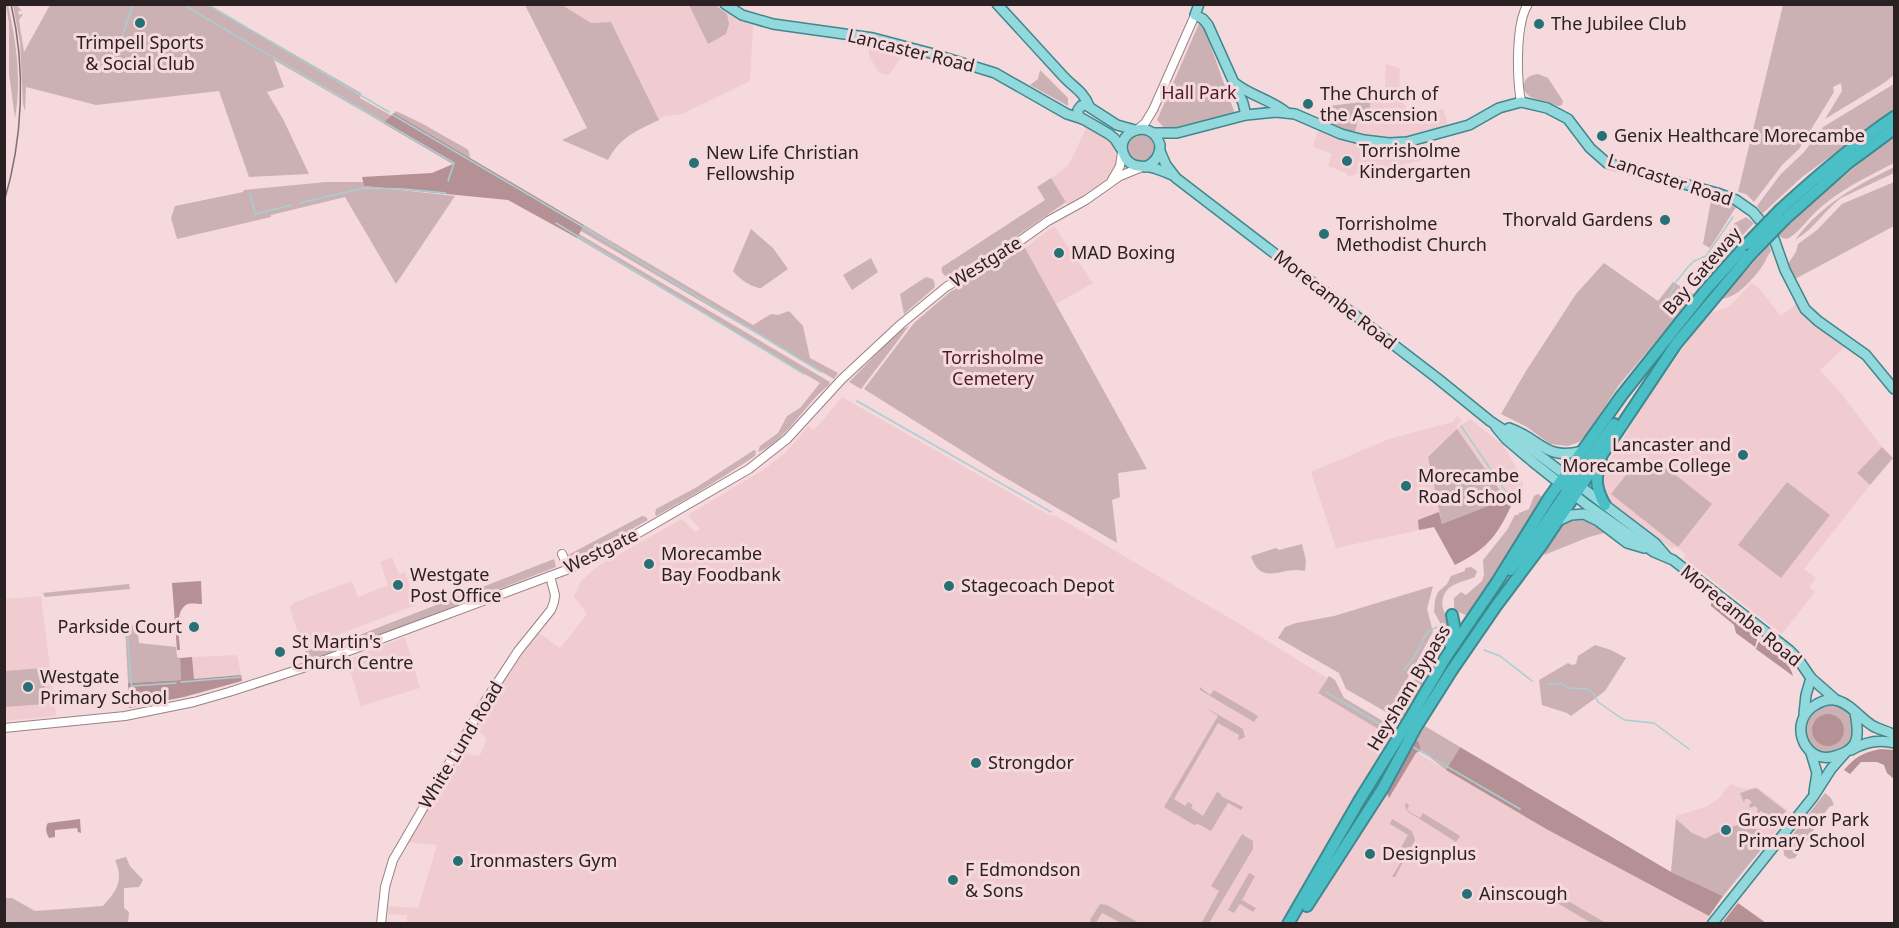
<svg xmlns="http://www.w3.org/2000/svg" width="1899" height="928" viewBox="0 0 1899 928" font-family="'Noto Sans',sans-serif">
<rect width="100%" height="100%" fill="#f5d9dc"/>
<g fill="#f0ccd0">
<polygon points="562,5 720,5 735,16 753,26 750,81 682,114 662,117 659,120 611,22 591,23"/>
<polygon points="869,43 905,51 889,75 879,73 869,56"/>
<polygon points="1386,64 1400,68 1399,99 1406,106 1406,118 1443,109 1450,131 1432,138 1436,156 1406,164 1362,171 1349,177 1346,173 1328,166 1332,154 1313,147 1318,130 1358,143 1354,133 1358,121 1370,116 1370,101 1384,103"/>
<polygon points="1087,127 1113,143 1117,161 1112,173 1102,184 1068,206 1051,178 1068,166"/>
<polygon points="1054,226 1093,283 1056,304 1025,248"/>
<polygon points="1751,283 1758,287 1781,316 1797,303 1810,319 1846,346 1820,370 1840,392 1882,447 1857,473 1870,485 1804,569 1816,578 1809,587 1815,592 1782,634 1684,558 1685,555 1683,552 1676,547 1672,549 1608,500 1604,490 1604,477 1608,463 1646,401 1698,327 1710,313 1726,308 1732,304"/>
<polygon points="842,397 1049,515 1056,516 1248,629 1327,678 1318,693 1388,735 1411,745 1421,755 1548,830 1709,916 1703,924 407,924 407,915 388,914 388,906 418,908 437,845 405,842 450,767 460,757 461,752 476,756 479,756 481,753 487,738 471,726 501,680 539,633 560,648 587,614 574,596 581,581 598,566 682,519 695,532 700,529 688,515 763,470 784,454 809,426 813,430 818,426"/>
<polygon points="1457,416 1462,420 1456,427 1457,428 1470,419 1504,446 1518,471 1523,483 1523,495 1511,506 1494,536 1484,548 1455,565 1434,527 1336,548 1311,472 1389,439 1452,422"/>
<polygon points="392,557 399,574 405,572 416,605 327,639 303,642 300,640 290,608 293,603 352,581 358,597 388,585 380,562"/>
<polygon points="41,596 56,716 5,721 5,599"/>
<polygon points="405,637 420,688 361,706 347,660"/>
<polygon points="237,655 241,675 194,679 192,657"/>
<polygon points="1730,784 1745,789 1757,787 1791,813 1723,896 1671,872 1676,816 1708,806 1719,798"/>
</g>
<g fill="#ccb1b4">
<path d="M6,5h2c8,36 14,76 7,113l-6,-44v-51z"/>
<polygon points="13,5 19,5 18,7 22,11 18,11 19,15 23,14 19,20 24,52 50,5 209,5 361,93 360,98 392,116 383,123 274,60 284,87 267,92 284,121 309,174 249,177 219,91 96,105 26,87 25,111 23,104 20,43"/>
<path d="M528,5h34l29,18 20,-1 48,98c-23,11 -39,17 -51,40l-46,-20 25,-12 -62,-123z"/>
<polygon points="689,5 715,5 727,14 729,24 726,34 708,44"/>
<polygon points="1783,5 1894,5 1894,75 1884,83 1825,119 1842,91 1841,83 1833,87 1834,92 1799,149 1782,165 1754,202 1746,194 1738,192"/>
<polygon points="1201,19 1235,114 1167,131 1157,120"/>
<polygon points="1040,70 1068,98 1068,106 1030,85 1038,79"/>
<path d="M1538,74l10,4 15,23 -1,4 -4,1c-10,-4 -41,-7 -33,-25 3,-5 8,-6 13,-7z"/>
<polygon points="1894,84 1894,110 1802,177 1762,214 1757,206 1780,175 1804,152 1823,127"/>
<polygon points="1370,101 1370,117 1358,121 1354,134 1322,122 1328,106"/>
<polygon points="396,111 421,123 467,149 469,151 470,158 394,113"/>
<circle cx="1141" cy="148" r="15"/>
<path d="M1894,138v25c-25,13 -51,25 -73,44 -10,8 -24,28 -34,32l-5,-1 -3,-3c36,-36 74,-68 115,-97z"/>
<path d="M1894,167v6l-53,25c-17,13 -27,31 -46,42 27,-36 59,-53 99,-73z"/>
<path d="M1051,178l15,24 -55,38 -63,37c-5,-2 -7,-4 -6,-10l103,-67 -8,-13z"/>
<polygon points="326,182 363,182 365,186 455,196 396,284 345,197 271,215 271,217 177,239 171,218 175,206 243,192 244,190"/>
<polygon points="1894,182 1894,226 1795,279 1788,264 1796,252 1798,244 1817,230 1842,204"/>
<polygon points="1712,195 1736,207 1710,248 1703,244"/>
<polygon points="1746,217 1754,223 1699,282 1696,280 1700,271 1735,223"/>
<polygon points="584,225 753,325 771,314 778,315 789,311 803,326 810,358 838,373 834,379 581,231"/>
<path d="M751,229l22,19 15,21 -27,19c-9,0 -23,-10 -28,-17z"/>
<path d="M579,234l251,148 -1,3c-24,18 -43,57 -71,67l2,-6 18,-13 9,-17 13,-8 20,-25 -243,-145z"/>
<path d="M1769,245l2,6c-4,5 -6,12 -10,17 -9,12 -24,30 -40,31z"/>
<polygon points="1025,248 1147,469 1118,473 1120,497 1112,500 1117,543 999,474 864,389 914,323 950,292"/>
<polygon points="871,258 878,272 852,290 843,275"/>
<polygon points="1604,263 1658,301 1673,282 1695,295 1619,385 1587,434 1579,442 1568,446 1550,444 1527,427 1501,414 1526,371 1576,294"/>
<polygon points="926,277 933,279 935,285 934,288 904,314 900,294"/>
<polygon points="909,326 861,389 849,382 899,331"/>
<polygon points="1457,429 1506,499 1442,524 1428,457"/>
<polygon points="1882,447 1893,458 1870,485 1857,473"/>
<path d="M754,450l2,1 -1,5c-32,22 -65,41 -99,60l-1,-2 1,-5 41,-22z"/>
<polygon points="1638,460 1654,473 1662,464 1712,504 1678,547 1611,494"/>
<polygon points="1787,482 1830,515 1781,578 1738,545"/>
<polygon points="1538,494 1544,498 1470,612 1465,615 1455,610 1454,606 1454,598 1461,592 1466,595 1482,581 1484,575 1483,560 1507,530 1515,515 1518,515 1519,513 1529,509 1534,496"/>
<path d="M642,516l4,1 2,3c-19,10 -62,39 -82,39l2,-4z"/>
<path d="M1580,518l10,3 18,11 -19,5 -45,18c8,-21 12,-35 36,-37z"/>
<path d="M1302,544l4,17 -1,10c-22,-6 -44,17 -54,-15l25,-8 3,2z"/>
<polygon points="554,559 556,567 312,661 305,658 304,654 306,650 331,646"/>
<path d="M1471,567l6,4 -2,6c-11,5 -26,6 -31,18 -7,16 10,26 6,41 -3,8 -11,16 -15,24 -11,21 -19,44 -32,63l-5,-3 -1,-5 31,-62 14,-21v-6l-8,-14 1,-12 3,-8 9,-8 4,-8 14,-5v-3z"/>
<polygon points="129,584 130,589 45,597 43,593"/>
<polygon points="1433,586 1427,609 1433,632 1395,701 1393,716 1346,689 1339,673 1278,638 1285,627 1296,623 1334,616"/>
<polygon points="137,625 139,643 176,647 177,657 180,658 181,680 128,683 125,626"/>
<polygon points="1595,645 1611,650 1626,658 1605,691 1571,716 1567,713 1542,705 1539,680 1568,663 1572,665 1576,664 1578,656"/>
<polygon points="43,668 46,704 5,707 5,671"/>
<polygon points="1329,676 1335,680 1344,698 1388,724 1388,735 1318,693"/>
<polygon points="1200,687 1210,695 1214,690 1258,716 1254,722 1200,690"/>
<circle cx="1830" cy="729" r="24"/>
<polygon points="1205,707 1243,729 1245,737 1239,740 1238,739 1239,735 1218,723 1174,799 1185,806 1188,802 1193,805 1191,808 1203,816 1217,792 1221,794 1221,796 1243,807 1241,810 1228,803 1211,831 1198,824 1194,825 1164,807 1218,716"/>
<polygon points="1423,725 1460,747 1446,770 1421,750 1419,742 1414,739"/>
<polygon points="1756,788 1786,811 1776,823 1761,811 1759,813 1757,812 1758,809 1755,806 1750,808 1749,805 1752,802 1748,799 1745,799 1744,803 1740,793"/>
<polygon points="1825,793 1831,798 1834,805 1829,807 1795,858 1789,859 1784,855 1783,847"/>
<polygon points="1406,803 1409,805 1407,810 1420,818 1423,813 1460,836 1456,842 1407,811 1405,806"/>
<polygon points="1392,819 1412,831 1415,840 1395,877 1392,877 1403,858 1394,852 1397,847 1400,849 1408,835 1390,824"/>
<polygon points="1676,819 1692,833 1706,839 1708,837 1721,831 1722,834 1733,830 1732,827 1749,820 1752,822 1750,824 1765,836 1764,838 1768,841 1723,896 1671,872"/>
<polygon points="1242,834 1253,841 1253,849 1209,923 1201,924 1219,891 1211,886"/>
<path d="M126,857l4,9 13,14 -4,7 -15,1v20l5,4 -1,11 -111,1 -12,-3v-23h7l23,13 68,-5c14,-15 21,-26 12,-46z"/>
<polygon points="1249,873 1255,876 1242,900 1256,908 1253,912 1240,904 1234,913 1228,910"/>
<polygon points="1558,895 1604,922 1603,923 1591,923 1554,901"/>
<polygon points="1100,904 1107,905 1139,923 1121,923 1102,913 1096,923 1091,923 1090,920"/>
</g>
<g fill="#b59196">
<polygon points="394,113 584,225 577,238 508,200 364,186 362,177 432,173 453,164 383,123"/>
<path d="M1506,499l5,7c-14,31 -26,44 -56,59l-21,-38 -15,3 -1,-10 21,-8 3,12z"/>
<path d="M201,581l1,23c-4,0 -10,-1 -14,0 -15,6 -8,34 -8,46h-3l-5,-67z"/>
<polygon points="1713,600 1758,636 1755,647 1736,633 1734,625 1711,606 1711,604"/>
<path d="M1762,640c12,10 27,20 31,36l-37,-27 2,-6z"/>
<polygon points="192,657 194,679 241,675 242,681 184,697 129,708 128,683 181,680 180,658"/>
<circle cx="1828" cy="730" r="16"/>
<polygon points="1414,739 1419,742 1421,750 1416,753 1389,798 1386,790"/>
<polygon points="1460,747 1671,872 1723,896 1709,916 1548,830 1446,770"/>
<path d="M1881,749l13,1v29l-7,-6 -3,-8 -7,-3h-16l-11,12 -6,-4c11,-13 20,-18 37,-21z"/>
<path d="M80,819l1,14 -3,-1 -1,-4 -22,2v7l-6,1c-3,-5 -4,-11 -1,-15z"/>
<polygon points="1738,903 1766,923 1722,923"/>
</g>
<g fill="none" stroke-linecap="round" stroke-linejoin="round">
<g stroke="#a6cfd2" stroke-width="1.5">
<polyline points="182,4 454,163 448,181"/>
<polyline points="207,4 389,112"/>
<polyline points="111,70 133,4"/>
<polyline points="393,115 580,225 821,372"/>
<polyline points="250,193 255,214 292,205"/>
<polyline points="300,203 364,188 404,189 446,193"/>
<polyline points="556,223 804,374"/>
<polyline points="1668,299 1676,282 1688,267 1694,261 1706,256 1733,217"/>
<polyline points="857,401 1051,512"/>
<polyline points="1461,426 1511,499"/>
<polyline points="127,630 132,692"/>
<polyline points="1484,650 1500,656 1532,681"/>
<path d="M1404,670c4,-5 9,-10 12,-16 6,-10 8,-23 21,-27"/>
<polyline points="181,682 241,677"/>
<polyline points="1547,684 1562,684 1568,688 1588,689 1593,693 1598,702 1624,720 1654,723 1689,749"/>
<polyline points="132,686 176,683"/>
<polyline points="1326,692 1385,727"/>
<polyline points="132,697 133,705"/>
<polyline points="1411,746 1431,757"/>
<polyline points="1436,760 1520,809"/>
</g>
<defs>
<g id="minor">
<path d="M1521,102c-4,-23 -6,-78 7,-98"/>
<polyline points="1138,129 1145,123 1153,110 1195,15"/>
<polyline points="1112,180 1120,166 1122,152"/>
<polyline points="562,554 569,569"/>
<polyline points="4,728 125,716 194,702 229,692 303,668 569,569 623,542 749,469 787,439 842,379 901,324 946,287 1003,253 1048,221 1086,200 1120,176 1142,167"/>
<polyline points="381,924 385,887 393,860 486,700 518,651 551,610 554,602 555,595 550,576"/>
</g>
<g id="major">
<polyline points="725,4 742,15 773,24 873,38 930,53 995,73 1067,114 1083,119 1109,134 1115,139 1122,150"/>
<path d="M997,4l66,72c10,11 21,16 26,30"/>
<polyline points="1199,4 1195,15 1203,19 1208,25 1243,103 1246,115"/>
<path d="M1236,84c15,12 36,16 51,29"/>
<polyline points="1082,119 1078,115 1078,110 1081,106 1086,105 1117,125 1135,130"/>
<polyline points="1154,133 1177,133 1246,115 1276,112 1295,114 1341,134 1364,140 1389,143 1407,142 1469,125 1499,108 1521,102 1547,108 1568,119 1590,148 1607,163 1717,193 1736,200 1753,212 1773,236 1785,270 1805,309 1818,321 1866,355 1894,389"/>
<polyline points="1160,151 1166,165 1176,178 1437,378 1490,421 1522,442 1655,543 1667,557"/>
<path d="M1145,167c10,-4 15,-11 15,-22 -8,-30 -49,-12 -35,12 6,12 18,8 29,11 6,2 12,4 18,7"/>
<polyline points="1496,427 1506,439 1533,462 1587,505 1654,552 1673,560 1789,650 1798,659 1811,678 1836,700"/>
<path d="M1509,428c32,11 36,33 73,23"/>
<polyline points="1558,521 1571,515 1584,514 1598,521 1627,543 1644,548"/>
<path d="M1855,713c5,25 4,38 -24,44 -28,5 -44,-37 -14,-53 5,-3 12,-5 18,-4 14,2 26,19 38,26 7,4 15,5 21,9"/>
<polyline points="1804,714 1806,695 1811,678"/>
<path d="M1851,750c14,-8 28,-11 43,-7"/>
<polyline points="1811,753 1817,773 1814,792"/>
<polyline points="1712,924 1813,797 1831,769 1845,753"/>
</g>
<g id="highway">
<path d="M1780,210c37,-34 73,-65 114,-93"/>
<polyline points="1785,219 1848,163 1894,129"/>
<path d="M1602,463c-9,14 -5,28 3,42"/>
<polyline points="1561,485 1569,484 1573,481 1614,424"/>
<polyline points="1510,570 1530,546 1568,490 1571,487 1577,485"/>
<polyline points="1449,643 1455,631 1452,615"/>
<polyline points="1307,906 1383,788 1416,727 1452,670 1496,606 1541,546 1676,344 1750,255"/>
<polyline points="1288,924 1359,801 1408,722 1446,657 1497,582 1549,498 1622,395 1705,291 1747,244"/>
</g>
</defs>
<use href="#minor" stroke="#9b8184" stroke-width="10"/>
<use href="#major" stroke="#3f888d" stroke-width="12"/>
<use href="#highway" stroke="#3f888d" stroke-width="14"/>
<use href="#minor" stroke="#fff" stroke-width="8"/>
<use href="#major" stroke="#92d9dd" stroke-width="9"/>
<use href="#highway" stroke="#4abfc6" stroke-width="10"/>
<path stroke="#817072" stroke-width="1.5" d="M4,202c19,-63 22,-134 7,-198"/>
<defs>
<g id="highway-bridge">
<polyline points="1747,244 1780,210"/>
<polyline points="1750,255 1785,219"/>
</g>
</defs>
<use href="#highway-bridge" stroke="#3f888d" stroke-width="14" stroke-linecap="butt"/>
<use href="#highway-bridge" stroke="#4abfc6" stroke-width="10"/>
</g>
<g fill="#277176" stroke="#f5d9dc" stroke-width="2">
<circle cx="140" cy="23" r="6"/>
<circle cx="1539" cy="24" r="6"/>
<circle cx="1308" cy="104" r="6"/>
<circle cx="1602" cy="136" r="6"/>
<circle cx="1347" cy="161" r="6"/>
<circle cx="694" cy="163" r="6"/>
<circle cx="1665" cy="220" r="6"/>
<circle cx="1324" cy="234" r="6"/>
<circle cx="1059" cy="253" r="6"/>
<circle cx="1743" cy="455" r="6"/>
<circle cx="1406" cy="486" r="6"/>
<circle cx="649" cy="564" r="6"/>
<circle cx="398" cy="585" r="6"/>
<circle cx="949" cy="586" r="6"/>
<circle cx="194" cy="627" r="6"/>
<circle cx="280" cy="652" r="6"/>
<circle cx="28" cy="687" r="6"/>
<circle cx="976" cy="763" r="6"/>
<circle cx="1726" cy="830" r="6"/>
<circle cx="1370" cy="854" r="6"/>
<circle cx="458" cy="861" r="6"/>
<circle cx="953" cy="880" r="6"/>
<circle cx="1467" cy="894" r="6"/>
</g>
<g text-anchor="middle" stroke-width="6" stroke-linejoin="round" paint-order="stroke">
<g font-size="18" fill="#2b2122" stroke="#f5d9dc" text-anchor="start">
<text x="1551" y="30">The Jubilee Club</text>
<text x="140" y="49" text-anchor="middle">Trimpell Sports<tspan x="140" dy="21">&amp; Social Club</tspan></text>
<text x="1320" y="100">The Church of<tspan x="1320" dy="21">the Ascension</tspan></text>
<text x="1614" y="142">Genix Healthcare Morecambe</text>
<text x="1359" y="157">Torrisholme<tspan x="1359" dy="21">Kindergarten</tspan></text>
<text x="706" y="159">New Life Christian<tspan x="706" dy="21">Fellowship</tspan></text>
<text x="1653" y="226" text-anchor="end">Thorvald Gardens</text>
<text x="1336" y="230">Torrisholme<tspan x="1336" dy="21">Methodist Church</tspan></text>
<text x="1071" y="259">MAD Boxing</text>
<text x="1731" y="451" text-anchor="end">Lancaster and<tspan x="1731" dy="21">Morecambe College</tspan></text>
<text x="1418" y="482">Morecambe<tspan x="1418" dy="21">Road School</tspan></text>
<text x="661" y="560">Morecambe<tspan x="661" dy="21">Bay Foodbank</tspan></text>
<text x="410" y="581">Westgate<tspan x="410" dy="21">Post Office</tspan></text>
<text x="961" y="592">Stagecoach Depot</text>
<text x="182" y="633" text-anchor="end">Parkside Court</text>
<text x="292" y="648">St Martin's<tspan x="292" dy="21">Church Centre</tspan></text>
<text x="40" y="683">Westgate<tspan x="40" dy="21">Primary School</tspan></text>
<text x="988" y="769">Strongdor</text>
<text x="1738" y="826">Grosvenor Park<tspan x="1738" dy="21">Primary School</tspan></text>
<text x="1382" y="860">Designplus</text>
<text x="470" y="867">Ironmasters Gym</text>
<text x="965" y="876">F Edmondson<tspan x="965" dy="21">&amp; Sons</tspan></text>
<text x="1479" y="900">Ainscough</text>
</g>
<g font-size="18" fill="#2b2122" stroke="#f5d9dc">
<text transform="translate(911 51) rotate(14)" y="6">Lancaster Road</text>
<text transform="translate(1670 180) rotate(18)" y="6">Lancaster Road</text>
<text transform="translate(986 262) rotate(-32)" y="6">Westgate</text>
<text transform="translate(1702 271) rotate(-49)" y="6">Bay Gateway</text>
<text transform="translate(1335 300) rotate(38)" y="6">Morecambe Road</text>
<text transform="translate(601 551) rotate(-26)" y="6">Westgate</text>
<text transform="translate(1741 616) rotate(39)" y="6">Morecambe Road</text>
<text transform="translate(1409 688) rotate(-59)" y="6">Heysham Bypass</text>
<text transform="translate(461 745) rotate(-59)" y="6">White Lund Road</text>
</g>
<g font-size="18" fill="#4c1b26" stroke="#f5d9dc">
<text x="1199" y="99">Hall Park</text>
<text x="993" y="364">Torrisholme<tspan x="993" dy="21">Cemetery</tspan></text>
</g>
</g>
<rect width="1899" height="928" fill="none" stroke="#2b2122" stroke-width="12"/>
</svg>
